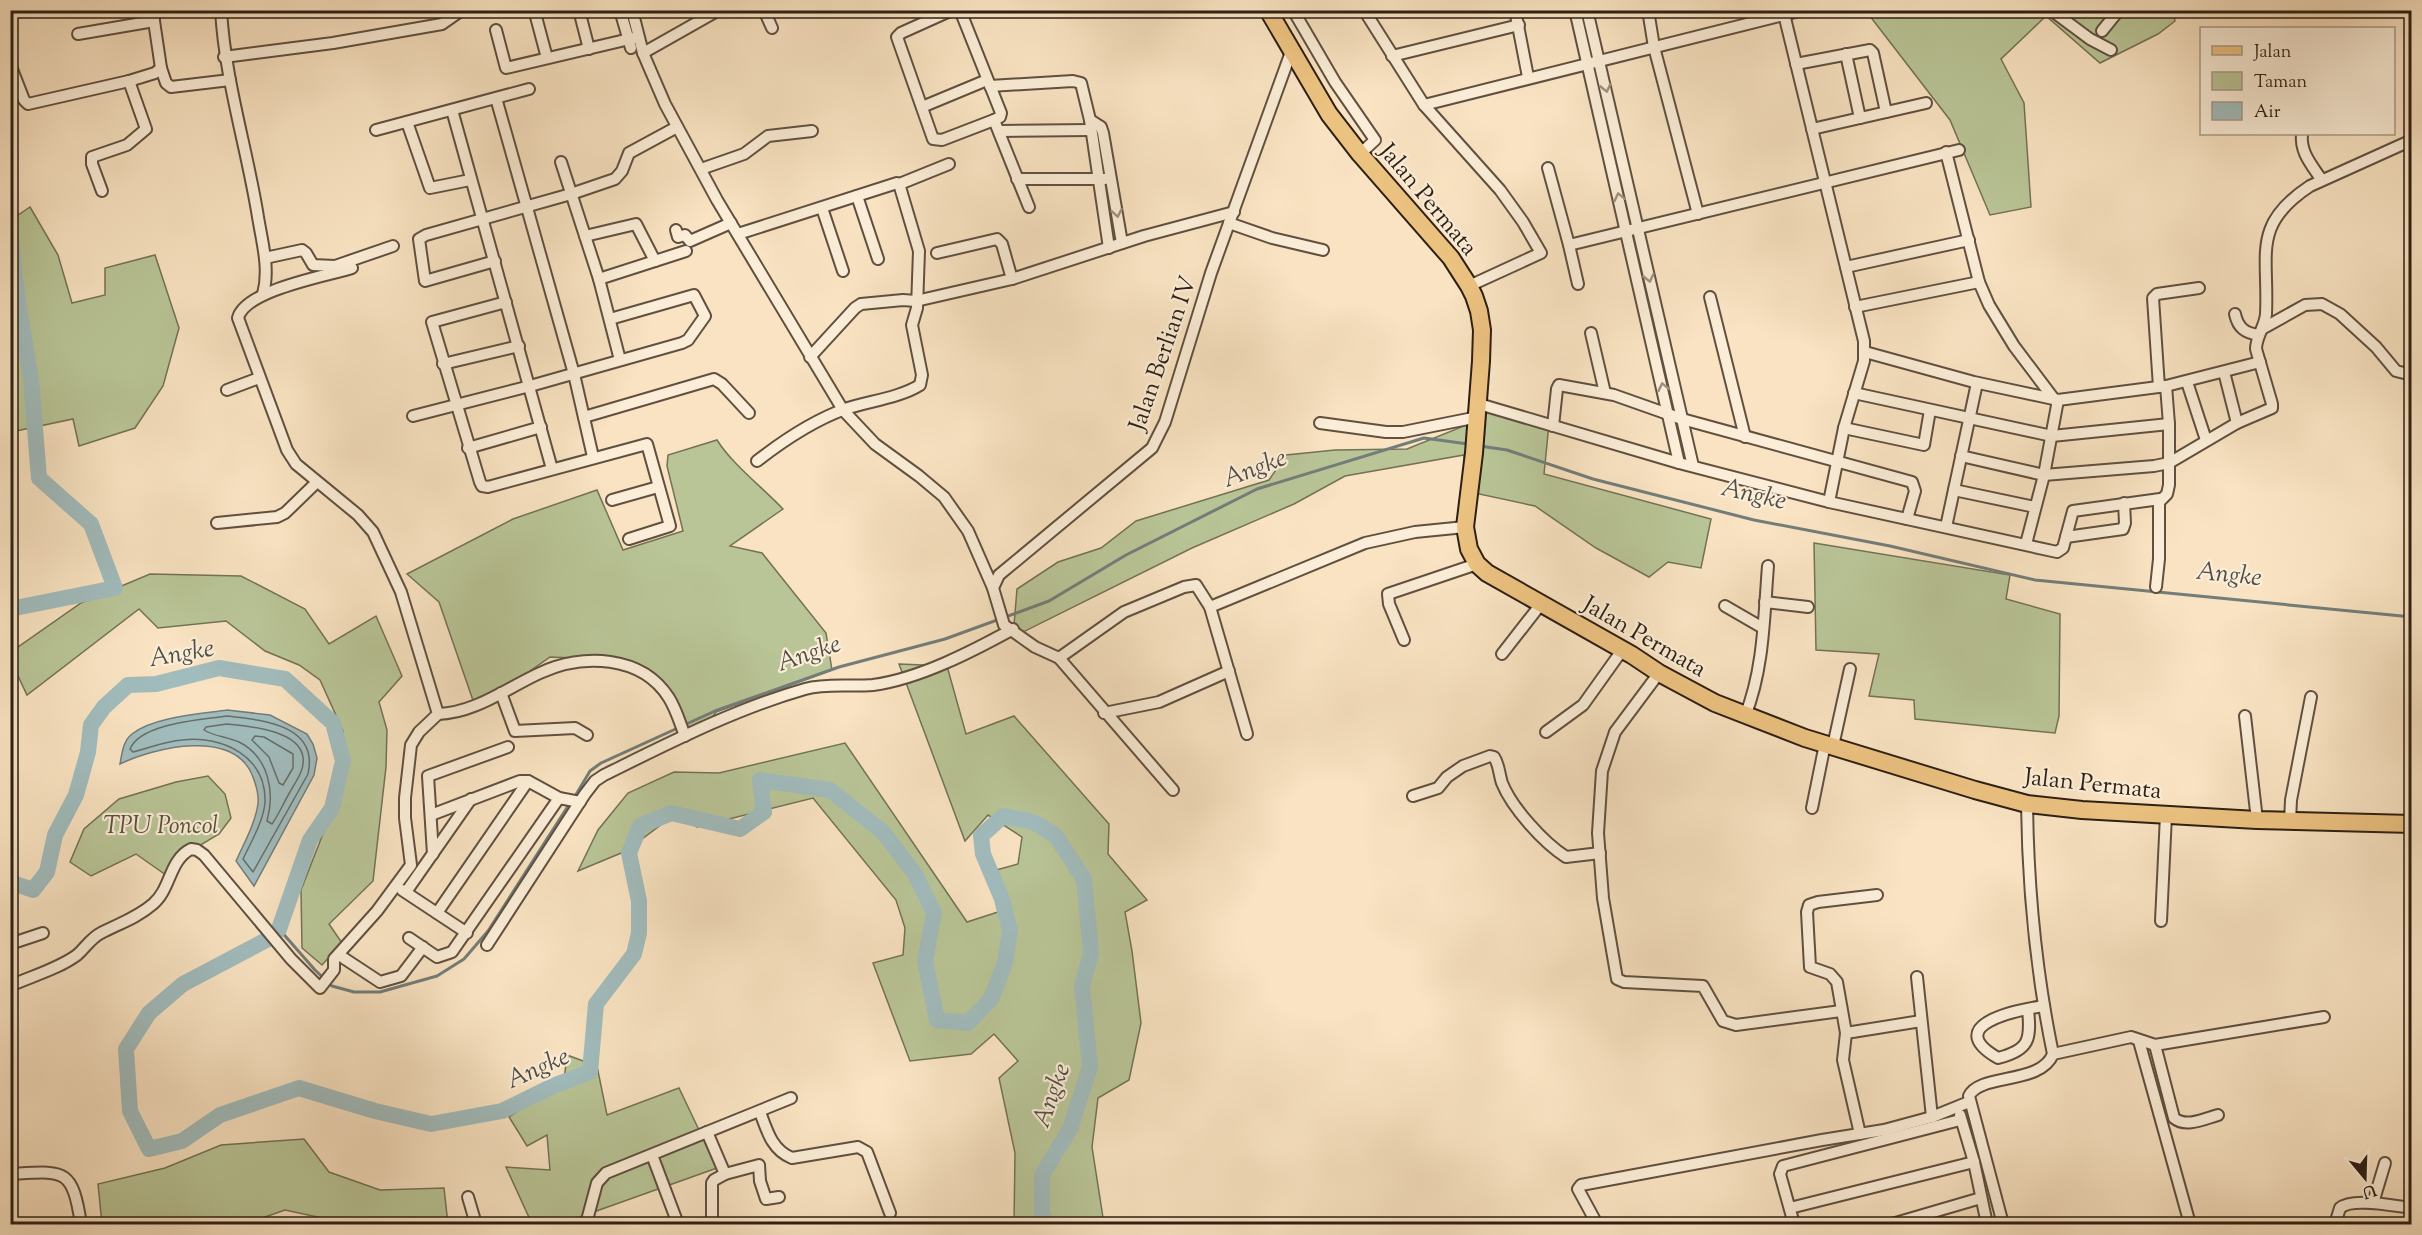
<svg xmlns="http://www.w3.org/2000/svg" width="2422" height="1235" viewBox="0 0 2422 1235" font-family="'Sorts Mill Goudy',serif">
<rect width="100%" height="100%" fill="#f9e3c2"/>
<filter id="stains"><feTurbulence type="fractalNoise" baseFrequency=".00333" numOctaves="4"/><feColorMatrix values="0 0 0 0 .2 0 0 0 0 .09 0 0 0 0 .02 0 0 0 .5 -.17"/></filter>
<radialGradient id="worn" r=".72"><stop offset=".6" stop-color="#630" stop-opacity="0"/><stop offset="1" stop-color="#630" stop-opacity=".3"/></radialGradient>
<g fill="#b9c597" stroke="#737256" stroke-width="1.5">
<polygon points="2173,10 2175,21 2158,34 2100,63 2046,16 2001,59 2024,103 2031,207 1990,215 1950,120 1866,11"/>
<polygon points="30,207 58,255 72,303 105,295 105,268 155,255 179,328 163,386 135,428 79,446 73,419 11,432 11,220"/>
<polygon points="1471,401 1549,424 1544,474 1711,519 1701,568 1668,562 1649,577 1596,548 1535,506 1465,491 1464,455 1345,476 1294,504 1192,548 1013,637 1017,589 1058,562 1101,548 1136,521 1269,480 1286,455 1335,450 1407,449 1464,426"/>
<path d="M717,440c15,24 45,47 66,69l-53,37 32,7 64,80 6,37 -116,42 -12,17 -17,8 -37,-65 -29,-12 -71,-3 -74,52 -37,-107 -32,-28 106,-55 84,-29 26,60 60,-19 -16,-65 1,-11z"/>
<polygon points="1814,543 2010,575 2006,599 2060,614 2059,716 2055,733 1915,719 1914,700 1869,696 1879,654 1816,650"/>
<polygon points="150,574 241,576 305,609 329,644 376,616 402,676 379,702 387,730 386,767 373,881 329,924 342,943 322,965 302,948 301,890 342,785 343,731 320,680 299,665 265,651 226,621 158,628 139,609 27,695 11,661 11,652 81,603"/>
<polygon points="899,664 947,666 966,734 1014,716 1109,824 1108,854 1147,900 1125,912 1132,951 1141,1023 1129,1080 1098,1098 1092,1147 1104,1224 1014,1224 1015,1153 999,1078 1018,1061 994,1034 971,1054 910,1061 873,963 903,955 905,928 896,900 813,798 697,827 674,815 626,851 578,871 598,830 628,793 674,772 719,773 845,743 967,922 1001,911 989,872 1018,864 1022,837 988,815 965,841"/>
<polygon points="208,776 225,794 231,818 219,834 182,856 166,875 136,854 91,876 70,862 84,829 119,799 176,782"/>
<polygon points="567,1055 597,1066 607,1115 679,1088 717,1168 560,1224 532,1224 506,1167 550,1170 547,1135 527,1146 509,1117 564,1080"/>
<polygon points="304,1139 329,1172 380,1190 444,1188 448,1224 350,1224 285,1210 245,1224 102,1224 98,1184 165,1168 221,1145"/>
</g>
<path fill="#a1bcbd" stroke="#737d79" stroke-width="1.5" d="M227,710l43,5 37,19 6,10 4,14 -3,17 -60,111 -18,-25c8,-18 19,-37 22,-57 1,-8 -2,-19 -5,-27 -18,-49 -98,-30 -133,-13 2,-11 3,-23 12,-30 21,-17 68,-20 95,-24z"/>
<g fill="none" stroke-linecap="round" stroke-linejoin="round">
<g stroke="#676e68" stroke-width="1.5">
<path d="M227,716c36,4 92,9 81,58l-55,98 -10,-13c8,-17 20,-37 22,-56 2,-46 -42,-68 -83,-63 -16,1 -33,8 -49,12l-3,-3c11,-26 71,-29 97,-33z"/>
<path d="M227,724c21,2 72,6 76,33 2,13 -7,24 -13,35 -6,10 -11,22 -18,32l-5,-3c8,-29 2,-64 -28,-79 -11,-5 -26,-6 -35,-12l2,-3z"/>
<polygon points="255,736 264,737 293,754 293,768 283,785 279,783 269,757 252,740"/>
</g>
<g stroke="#737d79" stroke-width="3">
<polyline points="1480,446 1507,450 1593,479 1754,520 1890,546 2035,580 2412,617"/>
<polyline points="574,798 590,771 601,763 715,711 839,667 945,639 1049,601 1126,555 1257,489 1424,438 1468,444"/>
<polyline points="279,929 315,970 332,986 354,992 380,992 437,976 464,959 488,931 570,803"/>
</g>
<g stroke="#a1bcbd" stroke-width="16">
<polyline points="10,231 18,302 31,379 39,478 91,524 115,588 10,609"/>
<polyline points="10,882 33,890 47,872 55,835 76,795 88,752 91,725 104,707 128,685 156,684 219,668 285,679 333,723 343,761 332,808 310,840 279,929 272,937 183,984 149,1013 126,1049 130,1111 149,1149 182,1141 220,1115 299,1088 375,1111 431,1124 502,1111 553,1086 590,1072 596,1004 634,954 639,933 639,901 629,853 640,826 671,813 740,829 764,812 760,780 830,790 883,832 915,874 934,913 925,961 937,1020 968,1023 991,999 1005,963 1010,931 1002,899 983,854 981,836 1003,816 1033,822 1055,835 1084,879 1091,953 1082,986 1090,1067 1070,1129 1042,1175 1042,1214 1048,1224"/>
</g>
<defs>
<g id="minor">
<path d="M221,10c4,71 26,138 37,207 4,25 12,52 5,77"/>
<polyline points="579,10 589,49"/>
<polyline points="620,10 631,48"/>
<polyline points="632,10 643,53 665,104 717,200 843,410 875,444 919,476 944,497 968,531 993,588"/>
<polyline points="764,10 772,28"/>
<polyline points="952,10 901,33 897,37 933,139 942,140 994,120"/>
<polyline points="960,10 1001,113 1000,117 994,120 1029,207"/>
<polyline points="1293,10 1335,82 1375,140 1360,154"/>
<polyline points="1364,10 1424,105 1500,190 1523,222 1541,253 1469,286"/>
<polyline points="1515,10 1528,77"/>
<polyline points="1575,10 1679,463"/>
<polyline points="1587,10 1693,466"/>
<polyline points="1648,10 1654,47 1698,214"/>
<polyline points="1783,10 1864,341 1864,361 1844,428 1829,502"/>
<polyline points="2051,10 2090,39 2111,50"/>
<polyline points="2070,12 2072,10"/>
<polyline points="535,13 547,58"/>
<polyline points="496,30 506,68 638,37"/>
<polyline points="2102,31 2119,10"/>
<polyline points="78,34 154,21"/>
<polyline points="643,53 719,10"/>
<polyline points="1846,54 1860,118"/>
<polyline points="1392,56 1519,25"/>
<polyline points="224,57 333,43 442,24 462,10"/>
<polyline points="10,64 24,100 28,104 129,81"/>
<polyline points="1796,64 1870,50 1873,53 1886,112"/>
<polyline points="161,68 166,83 171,87 230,80"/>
<polyline points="990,86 1073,81 1081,83 1090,120 1109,248"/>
<polyline points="496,98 574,374 593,457"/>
<polyline points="1424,105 1803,10"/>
<polyline points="922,107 987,80"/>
<polyline points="452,110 552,469"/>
<polyline points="1090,120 1101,127 1103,133 1122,243"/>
<polyline points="407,122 430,188 470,180"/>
<polyline points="1812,129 1926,103"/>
<polyline points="376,130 529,89"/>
<polyline points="999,131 1091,130"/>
<path d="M2302,134c-2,18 9,30 19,45"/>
<polyline points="1946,152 1979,282 1989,305 2014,346 2054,399"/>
<polyline points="561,162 599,279 620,360"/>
<polyline points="1548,168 1569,245 1959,150"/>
<polyline points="701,169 744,154 768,136 812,131"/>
<polyline points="1017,179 1105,179"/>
<polyline points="102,191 92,164 92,157 127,145 146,129 129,81 155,73 161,68 154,21 154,14 160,10"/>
<polyline points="857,196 878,259"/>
<polyline points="822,208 843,271"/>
<polyline points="1229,223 1272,238 1323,250"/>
<polyline points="676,230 678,237 685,235 690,241 731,223"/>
<polyline points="738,234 897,183"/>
<polyline points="585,236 636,224 655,261"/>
<polyline points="1569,245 1578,284"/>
<polyline points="937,253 997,239 1002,244 1012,279"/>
<polyline points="265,258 302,250 306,253 313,265 335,266 393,246"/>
<polyline points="495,261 425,281 419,239 426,235 571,194 615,179 622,171 629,153 677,127"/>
<polyline points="1846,267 1969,240"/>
<polyline points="599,279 686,251"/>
<polyline points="1710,297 1745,437"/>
<polyline points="506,302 432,322 480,482 482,486 488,487 647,444 670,526 629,539"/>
<polyline points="1855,307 1979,282"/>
<path d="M2235,314c3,14 10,19 24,21"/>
<polyline points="2262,329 2305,305 2322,304 2340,314 2376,347 2396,371 2412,375"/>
<polyline points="1591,333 1605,393"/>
<polyline points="1865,352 1974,382 2058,400 2166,386 2260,362"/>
<polyline points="810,357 855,308 861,304 903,300 916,301 1012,279 1144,236 1234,212"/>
<polyline points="443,364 519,346"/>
<polyline points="2224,372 2237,423"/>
<polyline points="2187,382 2206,440"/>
<polyline points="2159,387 2153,298 2157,294 2199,288"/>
<polyline points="227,390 259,378"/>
<polyline points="1854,393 2052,436 2169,424"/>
<polyline points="1479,404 1679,463 1829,502 2057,552 2063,548 2073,511 2160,499"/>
<polyline points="413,416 530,386 682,343 688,340 705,316 694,295 610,319"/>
<polyline points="584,417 714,379 722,384 749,413"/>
<polyline points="1320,423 1386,432 1403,432 1478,417"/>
<polyline points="1553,426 1557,389 1559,385 1614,395 1682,419 1912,482 1915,491 1907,519"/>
<polyline points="1844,428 1924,445 1930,410"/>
<polyline points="468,448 541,427"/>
<path d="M1961,456l83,19 110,-9 15,-3 68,-40 35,-15v-4l-16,-55c0,-13 9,-22 10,-35 3,-60 -15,-89 44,-128l102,-46"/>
<path d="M757,461c27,-21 55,-40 88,-52 24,-8 54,-11 75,-24l2,-10 -10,-50 5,-17 2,-57 -19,-64 2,-4 47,-19"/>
<polyline points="1954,490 2035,507"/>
<polyline points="612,500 658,487"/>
<polyline points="217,523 277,517 285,513 317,482"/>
<polyline points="1946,527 1977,383"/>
<polyline points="2066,537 2123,529 2125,523 2124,503"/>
<polyline points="2026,544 2044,475 2058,400"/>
<polyline points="2156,587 2159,559 2159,502 2167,494 2169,485 2169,424 2166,386"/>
<polyline points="1765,602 1808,607"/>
<polyline points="1725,606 1763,628"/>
<polyline points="1210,607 1365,543 1415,532 1465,527"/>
<polyline points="1404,640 1389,604 1388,594 1477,564"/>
<polyline points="1502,654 1541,604"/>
<polyline points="1059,658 1124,612 1184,587 1196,585 1210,607 1247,734"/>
<polyline points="1659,673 1615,732 1602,771 1598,833 1603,898 1617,979 1624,982 1703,986 1723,1021 1736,1025 1841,1011"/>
<polyline points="501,693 515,731 575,728 587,735"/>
<polyline points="1104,713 1159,702 1229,671"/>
<path d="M438,714c37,-1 69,-26 102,-41 42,-20 102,-18 129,25 7,11 11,25 16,38"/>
<path d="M1745,716c19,-47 19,-101 23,-150"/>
<polyline points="2245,716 2257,820"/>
<polyline points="1546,732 1583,705 1623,649"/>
<polyline points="1833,746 1850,669"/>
<polyline points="1173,790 1059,658 1035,647 1004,625 993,588 999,575 1152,448 1165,422 1211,273 1291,52"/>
<path d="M1413,796l25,-8 9,-11 16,-11 27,-10 4,1c5,7 5,17 8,26 10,25 42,60 64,74l34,-4"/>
<polyline points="1812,808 1825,744"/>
<polyline points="431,815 520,781 528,781 559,798 580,802"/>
<polyline points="2290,821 2291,800 2311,697"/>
<polyline points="433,854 428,776 508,747"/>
<polyline points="402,890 467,933"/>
<polyline points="406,892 471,799"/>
<polyline points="437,913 528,781"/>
<polyline points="2161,921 2166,815"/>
<polyline points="409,938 437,957 452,952 559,798"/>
<polyline points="10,944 43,933"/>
<path d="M487,945l98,-151 10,-13 9,-6c65,-32 131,-66 201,-86 22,-6 45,-2 68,-4 46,-6 100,-34 140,-56"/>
<polyline points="342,957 380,982 401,976 423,947"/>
<polyline points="1917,977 1932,1117"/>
<path d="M10,986c22,-10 48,-17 67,-31 8,-7 14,-17 24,-22 17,-9 36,-15 52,-29 18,-15 16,-44 38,-55l6,1 7,5 87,104 29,29 14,-18v-11l43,-48 34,-46 -6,-47v-20l6,-53 8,-13 19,-18 -37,-122 -28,-60 -15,-17 -62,-51 -9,-14 -49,-132c7,-28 88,-42 114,-50"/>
<path d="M2028,1009c3,30 2,41 -30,49 -57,-33 19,-48 46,-52"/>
<polyline points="1846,1033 1837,982 1830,974 1810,967 1807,912 1809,905 1818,902 1877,895"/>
<polyline points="2139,1041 2190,1224"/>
<path d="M2155,1045l19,73c12,10 30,1 44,-3"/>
<polyline points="2053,1054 2131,1037 2155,1045 2324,1017"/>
<path d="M760,1112c7,19 12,38 32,46l66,-11 9,5 23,61"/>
<polyline points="1960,1115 1974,1162 1987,1224"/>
<polyline points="707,1132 725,1174 759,1165 760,1181 766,1199 779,1197"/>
<polyline points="1860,1134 1843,1060 1846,1033 1921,1021"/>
<polyline points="652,1155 678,1224"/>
<path d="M10,1174c55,-3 62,-7 71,50"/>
<polyline points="468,1197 476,1224"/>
<polyline points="2373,1203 2385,1163"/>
<polyline points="1790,1208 1974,1162"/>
<polyline points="712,1220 712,1183 714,1180 725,1174"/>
<polyline points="586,1224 597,1183 606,1173 791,1098"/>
<polyline points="1597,1224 1578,1189 1581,1185 1822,1140 1884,1130 1932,1117 1969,1102"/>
<polyline points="1794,1224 1780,1174 1783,1166 1960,1120"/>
<polyline points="1892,1224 1981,1198"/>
<path d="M2003,1224l-34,-128c11,-23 72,-11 84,-42 -17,-82 -25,-167 -26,-250"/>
<path d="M2335,1224l5,-16c12,-11 54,-2 72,0"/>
</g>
<polyline id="primary" points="1268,10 1329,114 1360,154 1451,258 1469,286 1474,296 1479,311 1482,330 1481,361 1474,453 1465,527 1469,549 1477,564 1487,573 1632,655 1659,673 1715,703 1805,738 1975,790 2027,804 2082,810 2257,820 2412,824"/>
</defs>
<use href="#minor" stroke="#605040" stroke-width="14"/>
<use href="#primary" stroke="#2d1f14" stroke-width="20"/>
<use href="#minor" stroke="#fbedd7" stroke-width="10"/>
<use href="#primary" stroke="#ecc281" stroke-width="16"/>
</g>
<defs><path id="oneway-chevron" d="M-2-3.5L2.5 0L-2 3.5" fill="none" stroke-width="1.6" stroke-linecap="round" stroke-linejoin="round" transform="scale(1.5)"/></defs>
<g stroke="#9e907f">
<use href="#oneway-chevron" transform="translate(1606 88) rotate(77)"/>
<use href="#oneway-chevron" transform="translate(1619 197) rotate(-103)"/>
<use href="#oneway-chevron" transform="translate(1117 213) rotate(80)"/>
<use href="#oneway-chevron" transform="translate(1649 278) rotate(77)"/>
<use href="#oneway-chevron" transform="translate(1663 387) rotate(-103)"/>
</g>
<g text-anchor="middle" stroke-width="4.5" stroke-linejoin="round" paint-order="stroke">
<g font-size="24" fill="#2d1f14" stroke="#fbedd7">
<text transform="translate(1429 199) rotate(50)" y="8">Jalan Permata</text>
<text transform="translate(1162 353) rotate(-71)" y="8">Jalan Berlian IV</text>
<text transform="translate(1645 636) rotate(30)" y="8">Jalan Permata</text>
<text transform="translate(2093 783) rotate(6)" y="8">Jalan Permata</text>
</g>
<g font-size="24" font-style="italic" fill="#57513b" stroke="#fbedd7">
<text x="161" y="833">TPU Poncol</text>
</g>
<g font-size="26" font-style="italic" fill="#504e47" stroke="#fbedd7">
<text transform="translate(1254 467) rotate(-21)" y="9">Angke</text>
<text transform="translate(1754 493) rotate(13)" y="9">Angke</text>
<text transform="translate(2229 573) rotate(6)" y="9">Angke</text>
<text transform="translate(181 652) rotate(-10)" y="9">Angke</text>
<text transform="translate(808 652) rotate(-19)" y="9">Angke</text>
<text transform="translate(537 1067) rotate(-24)" y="9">Angke</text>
<text transform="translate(1050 1095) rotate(-70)" y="9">Angke</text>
</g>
</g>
<rect width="2422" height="1235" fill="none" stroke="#f9e3c2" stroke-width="36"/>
<rect x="12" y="12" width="2398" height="1211" fill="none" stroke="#2d1f14" stroke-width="3"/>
<rect x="18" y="18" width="2386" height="1199" fill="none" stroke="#2d1f14" stroke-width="1.5"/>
<rect x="2200" y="27" width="195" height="108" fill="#fbedd7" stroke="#a99b89" stroke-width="1.5"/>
<rect x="2212" y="46" width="30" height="9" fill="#ecc281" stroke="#a99b89" stroke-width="1.5"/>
<text x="2254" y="57" font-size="18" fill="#2d1f14">Jalan</text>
<rect x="2212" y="72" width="30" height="18" fill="#b9c597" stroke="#a99b89" stroke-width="1.5"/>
<text x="2254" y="87" font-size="18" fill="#2d1f14">Taman</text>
<rect x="2212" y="102" width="30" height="18" fill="#a1bcbd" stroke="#a99b89" stroke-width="1.5"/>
<text x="2254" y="117" font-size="18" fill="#2d1f14">Air</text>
<g transform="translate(2365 1178) rotate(161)" stroke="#fbedd7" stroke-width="4.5" paint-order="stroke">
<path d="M0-4.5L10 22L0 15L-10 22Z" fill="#2d1f14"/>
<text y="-9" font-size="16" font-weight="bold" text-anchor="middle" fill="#2d1f14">U</text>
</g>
<rect width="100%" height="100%" filter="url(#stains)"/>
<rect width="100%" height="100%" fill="url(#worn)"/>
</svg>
